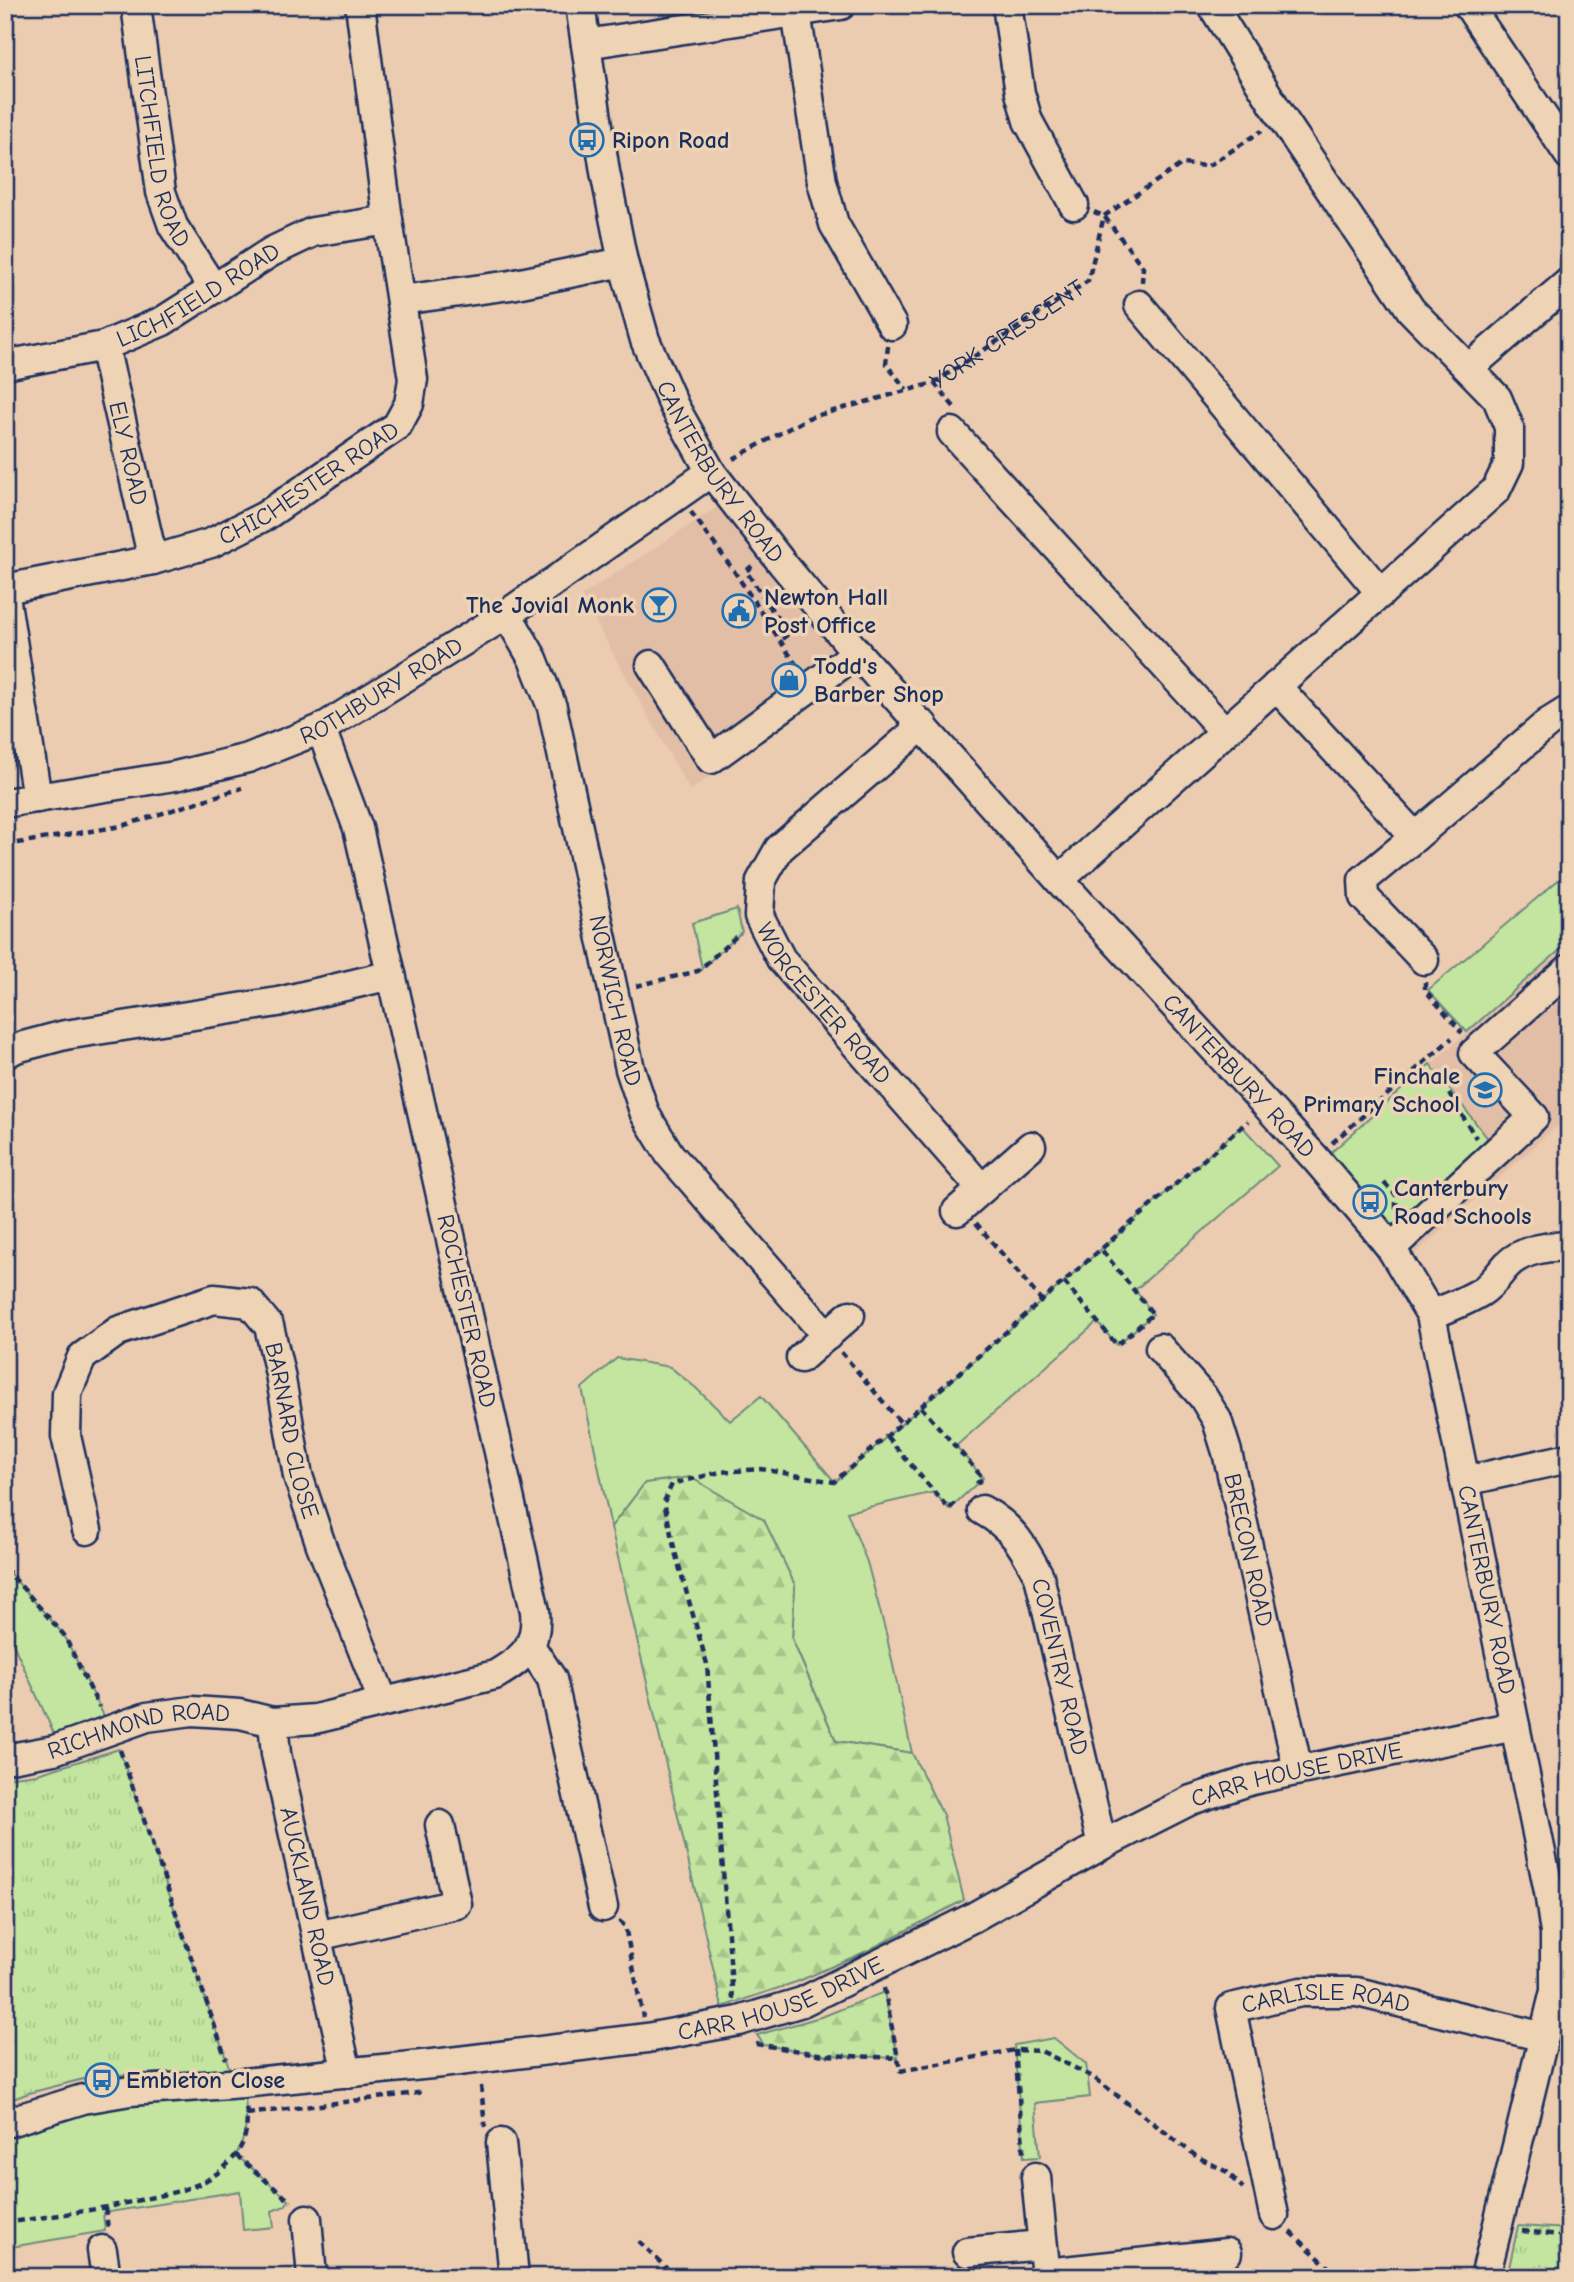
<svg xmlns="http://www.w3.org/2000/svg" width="1574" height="2282" viewBox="0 0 1574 2282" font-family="'Comic Neue',sans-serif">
<defs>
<pattern id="forest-firs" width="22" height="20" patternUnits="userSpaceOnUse" patternTransform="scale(1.75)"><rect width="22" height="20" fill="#c3e59f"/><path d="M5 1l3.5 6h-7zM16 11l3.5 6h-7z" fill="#a7c58b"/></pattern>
<pattern id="park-tufts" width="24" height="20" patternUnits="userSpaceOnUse" patternTransform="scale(1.75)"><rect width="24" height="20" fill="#c3e59f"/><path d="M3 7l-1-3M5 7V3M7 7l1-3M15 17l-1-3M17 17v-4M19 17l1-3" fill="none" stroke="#a7c58b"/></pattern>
</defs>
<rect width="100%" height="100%" fill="#ecccb0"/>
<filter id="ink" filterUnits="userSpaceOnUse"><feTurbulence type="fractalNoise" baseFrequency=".0143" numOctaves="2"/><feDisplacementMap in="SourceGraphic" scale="14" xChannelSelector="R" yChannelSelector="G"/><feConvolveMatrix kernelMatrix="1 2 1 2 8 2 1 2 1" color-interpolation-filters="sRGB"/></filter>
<g filter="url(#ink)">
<g fill="#e3bea7">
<polygon points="731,498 857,653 851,679 772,731 690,791 581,596"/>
<polygon points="1569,942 1569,1115 1414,1255 1326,1157"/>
</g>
<g fill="#c3e59f" stroke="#6f8a7e" stroke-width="2">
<polygon points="1569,871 1569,942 1467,1032 1428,990"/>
<polygon points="737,909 742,932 702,968 692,923"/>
<polygon points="1430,1064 1492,1144 1395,1234 1326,1157"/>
<polygon points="1242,1126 1278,1166 1135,1290 1153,1314 1117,1345 1097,1322 956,1446 983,1478 949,1509 934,1492 847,1512 867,1562 886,1633 912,1753 836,1741 792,1639 795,1585 645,1483 611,1527 582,1388 617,1358 670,1367 696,1388 730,1421 761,1396 835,1482"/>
<polygon points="5,1568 64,1635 105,1718 55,1736 5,1626"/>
<polygon points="1054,2038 1086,2064 1090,2097 1035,2103 1040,2157 1024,2158 1014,2045"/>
<path d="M245,2096c2,25 3,36 -9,59l53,45 -4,6 -13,5 2,16 -31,3 -3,-39 -137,22 2,18 -100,17v-108l78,-26 41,-8z"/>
</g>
<g fill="url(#forest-firs)" stroke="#6f8a7e" stroke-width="2">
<polygon points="690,1477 764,1520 795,1585 792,1639 836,1741 912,1753 943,1815 964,1900 869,1950 799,1981 722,2007 611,1527 645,1483"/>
<polygon points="884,1992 898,2058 824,2055 764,2045 757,2035 824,2016"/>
</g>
<g fill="url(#park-tufts)" stroke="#6f8a7e" stroke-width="2">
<polygon points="119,1749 230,2070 95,2076 29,2093 5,2102 5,1778 38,1774"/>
<polygon points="1518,2226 1569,2229 1569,2277 1507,2277"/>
</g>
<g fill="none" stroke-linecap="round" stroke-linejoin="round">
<defs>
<g id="minor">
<path id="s2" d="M136,5l25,187 12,34 40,62"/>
<path id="s3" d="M580,5l25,167 18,90 22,78 29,66 37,66 71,91 75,90 202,227 256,278 59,69 17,21 40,67 118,577 6,41v58l-70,286"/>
<polyline points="1007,5 1020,93 1028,121 1074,205"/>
<polyline points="1468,5 1569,155"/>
<polyline points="796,12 822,182 834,224 892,325"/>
<polyline points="586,44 841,5"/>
<polyline points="401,300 511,285 623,262"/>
<polyline points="1139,305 1381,593"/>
<path id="s4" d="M104,346l49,214"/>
<path id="s5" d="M5,365l99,-19 59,-25 108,-69 42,-20 75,-12"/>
<polyline points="1469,368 1569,282"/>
<polyline points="952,432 1225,732"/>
<path id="s6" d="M5,589l148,-29 58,-17 54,-27 132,-90 12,-22 4,-25 -25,-159 -28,-215"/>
<polyline points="5,596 37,798"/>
<path id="s7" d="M507,614l26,45 19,48 78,362 15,45 25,41 157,181"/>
<polyline points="651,665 711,759 857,653"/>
<polyline points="1276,686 1415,837 1548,723 1569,710"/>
<path id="s8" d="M923,725l-144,124 -18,32 -2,35 22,43 201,230"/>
<path id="s9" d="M5,803l170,-27 73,-18 73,-29 186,-115 204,-142"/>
<polyline points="1415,837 1363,880 1364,897 1424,960"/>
<polyline points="1059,880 1496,490 1509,463 1509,427 1497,398 1411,310 1282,118 1212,5"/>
<polyline points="5,1054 16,1048 65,1035 278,1002 391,975"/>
<polyline points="957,1211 1031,1146"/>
<polyline points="1391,1248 1534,1117 1474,1053 1569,969"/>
<path d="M1431,1315c16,-7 34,-13 50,-23 11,-7 17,-17 26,-27 15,-15 42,-20 62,-18"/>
<path id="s10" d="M1160,1348l43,49 14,23 10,32 71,318"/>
<polyline points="801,1358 850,1315"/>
<polyline points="1465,1481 1569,1458"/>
<path id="s11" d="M982,1510c31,17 41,36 57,66l63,269"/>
<path id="s12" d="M87,1530l-21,-94 1,-43 15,-36 36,-26 96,-32 36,4 19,23 11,48 18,102 23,69 62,156"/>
<polyline points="530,1646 552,1679 603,1907"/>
<path id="s13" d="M273,1722l3,32 71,319"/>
<path id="s14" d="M5,1759l49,-9 93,-33 45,-6 48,3 33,8 42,-3 180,-44c29,-17 43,-29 40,-64l-177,-783 -37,-99"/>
<polyline points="317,1936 457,1904 440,1825"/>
<path id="s15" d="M5,2123l78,-24 47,-8 113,-8 199,-20 205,-25 92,-17 63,-19 170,-84 130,-73 89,-45 61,-20 263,-54"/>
<polyline points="501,2143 514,2277"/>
<polyline points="1036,2177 1046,2277"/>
<path id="s16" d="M1274,2215l-43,-207 70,-16h56l187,45"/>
<polyline points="307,2219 312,2277"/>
<polyline points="102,2250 106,2277"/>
<polyline points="967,2252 1042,2245"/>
<polyline points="1175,2259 1227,2253"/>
<polyline points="1046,2273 1175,2259 1176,2277"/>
</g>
</defs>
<use href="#minor" stroke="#1b2f5e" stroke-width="33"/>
<g stroke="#1b2f5e" stroke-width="4.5" stroke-dasharray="7 5" stroke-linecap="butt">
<polyline points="1094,212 1104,216 1143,267 1142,282"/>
<polyline points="888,346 886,364 907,390"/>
<polyline points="934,383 955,408"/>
<path id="s1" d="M733,459l75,-41 126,-35 154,-102 16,-65 78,-52 26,2 54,-35"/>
<polyline points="691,512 734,571 797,666"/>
<polyline points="752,566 746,571 788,634 780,641"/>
<polyline points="5,845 122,826 242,788"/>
<polyline points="1425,982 1425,990 1461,1031 1459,1033"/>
<polyline points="636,986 698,971 740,933"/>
<polyline points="1449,1094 1476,1138"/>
<polyline points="1332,1143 1452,1038"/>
<polyline points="1384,1183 1396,1195 1396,1210"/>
<polyline points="976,1223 1042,1301"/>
<polyline points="1064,1282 1117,1345 1153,1314 1101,1249"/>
<polyline points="841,1352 902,1424"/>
<polyline points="921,1407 983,1478 975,1485"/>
<polyline points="887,1437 949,1509 958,1500"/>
<polyline points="5,1568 64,1635 99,1707"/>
<polyline points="120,1750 226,2059"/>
<polyline points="619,1921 625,1926 643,2017"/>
<polyline points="884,1988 898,2058"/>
<polyline points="733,1999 707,1664 675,1552 664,1502 672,1484 720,1472 761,1469 834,1482 1248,1121"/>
<polyline points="756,2044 824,2055 898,2058 900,2071 1015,2050 1041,2051 1093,2077 1196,2156 1227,2172 1243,2188"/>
<polyline points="1015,2050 1024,2157"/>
<polyline points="481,2086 485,2127"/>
<polyline points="247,2114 425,2092"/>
<polyline points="236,2155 291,2202"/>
<polyline points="105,2208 108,2228"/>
<path d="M5,2223c47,-7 93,-13 139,-24 19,-4 39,-8 57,-16 13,-6 25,-16 34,-27 12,-16 13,-32 11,-51"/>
<polyline points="1522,2231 1569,2236"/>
<polyline points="1291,2232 1339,2277"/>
<polyline points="639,2241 675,2277"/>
</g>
<use href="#minor" stroke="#eed3b5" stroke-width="28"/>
</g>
</g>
<defs>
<symbol id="bus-ring" viewBox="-11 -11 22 22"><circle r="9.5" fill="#eed3b5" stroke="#1f6fb2" stroke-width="1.5"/><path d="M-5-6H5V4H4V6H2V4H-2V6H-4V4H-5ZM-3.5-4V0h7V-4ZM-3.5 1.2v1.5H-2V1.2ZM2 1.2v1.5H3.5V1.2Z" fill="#1f6fb2"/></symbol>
<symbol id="bar-ring" viewBox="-11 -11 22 22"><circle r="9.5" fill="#eed3b5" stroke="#1f6fb2" stroke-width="1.5"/><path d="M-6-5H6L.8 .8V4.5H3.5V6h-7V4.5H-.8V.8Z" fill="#1f6fb2"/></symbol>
<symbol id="civic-ring" viewBox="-11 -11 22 22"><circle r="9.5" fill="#eed3b5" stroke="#1f6fb2" stroke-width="1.5"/><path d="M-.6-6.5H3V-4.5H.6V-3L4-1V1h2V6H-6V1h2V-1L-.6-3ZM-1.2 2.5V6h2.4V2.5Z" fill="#1f6fb2"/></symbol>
<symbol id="shop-ring" viewBox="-11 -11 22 22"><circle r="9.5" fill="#eed3b5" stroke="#1f6fb2" stroke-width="1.5"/><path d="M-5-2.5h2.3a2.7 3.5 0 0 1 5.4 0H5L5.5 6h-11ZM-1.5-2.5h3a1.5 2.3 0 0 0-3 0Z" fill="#1f6fb2"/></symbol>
<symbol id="school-ring" viewBox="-11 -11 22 22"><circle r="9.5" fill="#eed3b5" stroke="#1f6fb2" stroke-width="1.5"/><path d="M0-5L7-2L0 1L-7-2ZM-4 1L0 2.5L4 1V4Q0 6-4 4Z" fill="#1f6fb2"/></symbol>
</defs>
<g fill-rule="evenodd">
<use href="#bus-ring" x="568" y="121" width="38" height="38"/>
<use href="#bar-ring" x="640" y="586" width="38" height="38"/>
<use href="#civic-ring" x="720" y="592" width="38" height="38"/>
<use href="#shop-ring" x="770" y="661" width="38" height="38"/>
<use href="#school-ring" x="1466" y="1071" width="38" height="38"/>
<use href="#bus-ring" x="1351" y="1183" width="38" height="38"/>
<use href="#bus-ring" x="83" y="2061" width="38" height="38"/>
</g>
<g text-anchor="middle" stroke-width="7" stroke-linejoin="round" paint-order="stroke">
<g font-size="24" font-weight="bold" fill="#1b2f5e" stroke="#eed3b5" text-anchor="start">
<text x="612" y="148">Ripon Road</text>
<text x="764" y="605">Newton Hall<tspan x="764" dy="28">Post Office</tspan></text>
<text x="634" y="613" text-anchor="end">The Jovial Monk</text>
<text x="814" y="674">Todd's<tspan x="814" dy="28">Barber Shop</tspan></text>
<text x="1460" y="1084" text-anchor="end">Finchale<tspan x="1460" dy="28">Primary School</tspan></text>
<text x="1394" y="1196">Canterbury<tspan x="1394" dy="28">Road Schools</tspan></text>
<text x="126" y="2088">Embleton Close</text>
</g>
<g font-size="24" fill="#1b2f5e" stroke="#eed3b5">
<text dy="8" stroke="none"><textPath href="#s2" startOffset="149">LITCHFIELD ROAD</textPath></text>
<text dy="8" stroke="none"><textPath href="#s5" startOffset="208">LICHFIELD ROAD</textPath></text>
<text dy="8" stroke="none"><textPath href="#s1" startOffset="304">YORK CRESCENT</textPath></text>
<text dy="8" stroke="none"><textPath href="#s4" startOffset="110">ELY ROAD</textPath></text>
<text dy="8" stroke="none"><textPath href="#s3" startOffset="494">CANTERBURY ROAD</textPath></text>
<text dy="8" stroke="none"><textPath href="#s6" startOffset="326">CHICHESTER ROAD</textPath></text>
<text dy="8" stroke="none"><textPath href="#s9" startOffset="397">ROTHBURY ROAD</textPath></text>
<text dy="8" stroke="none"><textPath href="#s7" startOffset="404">NORWICH ROAD</textPath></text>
<text dy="8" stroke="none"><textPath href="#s8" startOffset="371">WORCESTER ROAD</textPath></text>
<text dy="8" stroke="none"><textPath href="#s3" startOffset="1292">CANTERBURY ROAD</textPath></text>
<text transform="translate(467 1311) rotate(77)" y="8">ROCHESTER ROAD</text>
<text dy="8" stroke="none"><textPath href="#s12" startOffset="497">BARNARD CLOSE</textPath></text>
<text dy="8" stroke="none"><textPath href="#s10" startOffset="226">BRECON ROAD</textPath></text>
<text dy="8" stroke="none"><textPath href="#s3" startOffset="1880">CANTERBURY ROAD</textPath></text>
<text dy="8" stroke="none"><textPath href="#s11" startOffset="182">COVENTRY ROAD</textPath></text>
<text dy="8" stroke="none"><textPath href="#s14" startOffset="138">RICHMOND ROAD</textPath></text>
<text dy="8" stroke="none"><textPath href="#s15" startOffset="1356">CARR HOUSE DRIVE</textPath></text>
<text dy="8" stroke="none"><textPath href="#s13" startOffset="178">AUCKLAND ROAD</textPath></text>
<text dy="8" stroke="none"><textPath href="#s15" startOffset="789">CARR HOUSE DRIVE</textPath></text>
<text dy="8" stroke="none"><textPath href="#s16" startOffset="308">CARLISLE ROAD</textPath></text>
</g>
</g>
<rect width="1574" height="2282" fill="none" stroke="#eed3b5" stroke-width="28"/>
<rect x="14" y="14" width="1546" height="2254" fill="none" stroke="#1b2f5e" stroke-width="2.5" filter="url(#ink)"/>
</svg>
